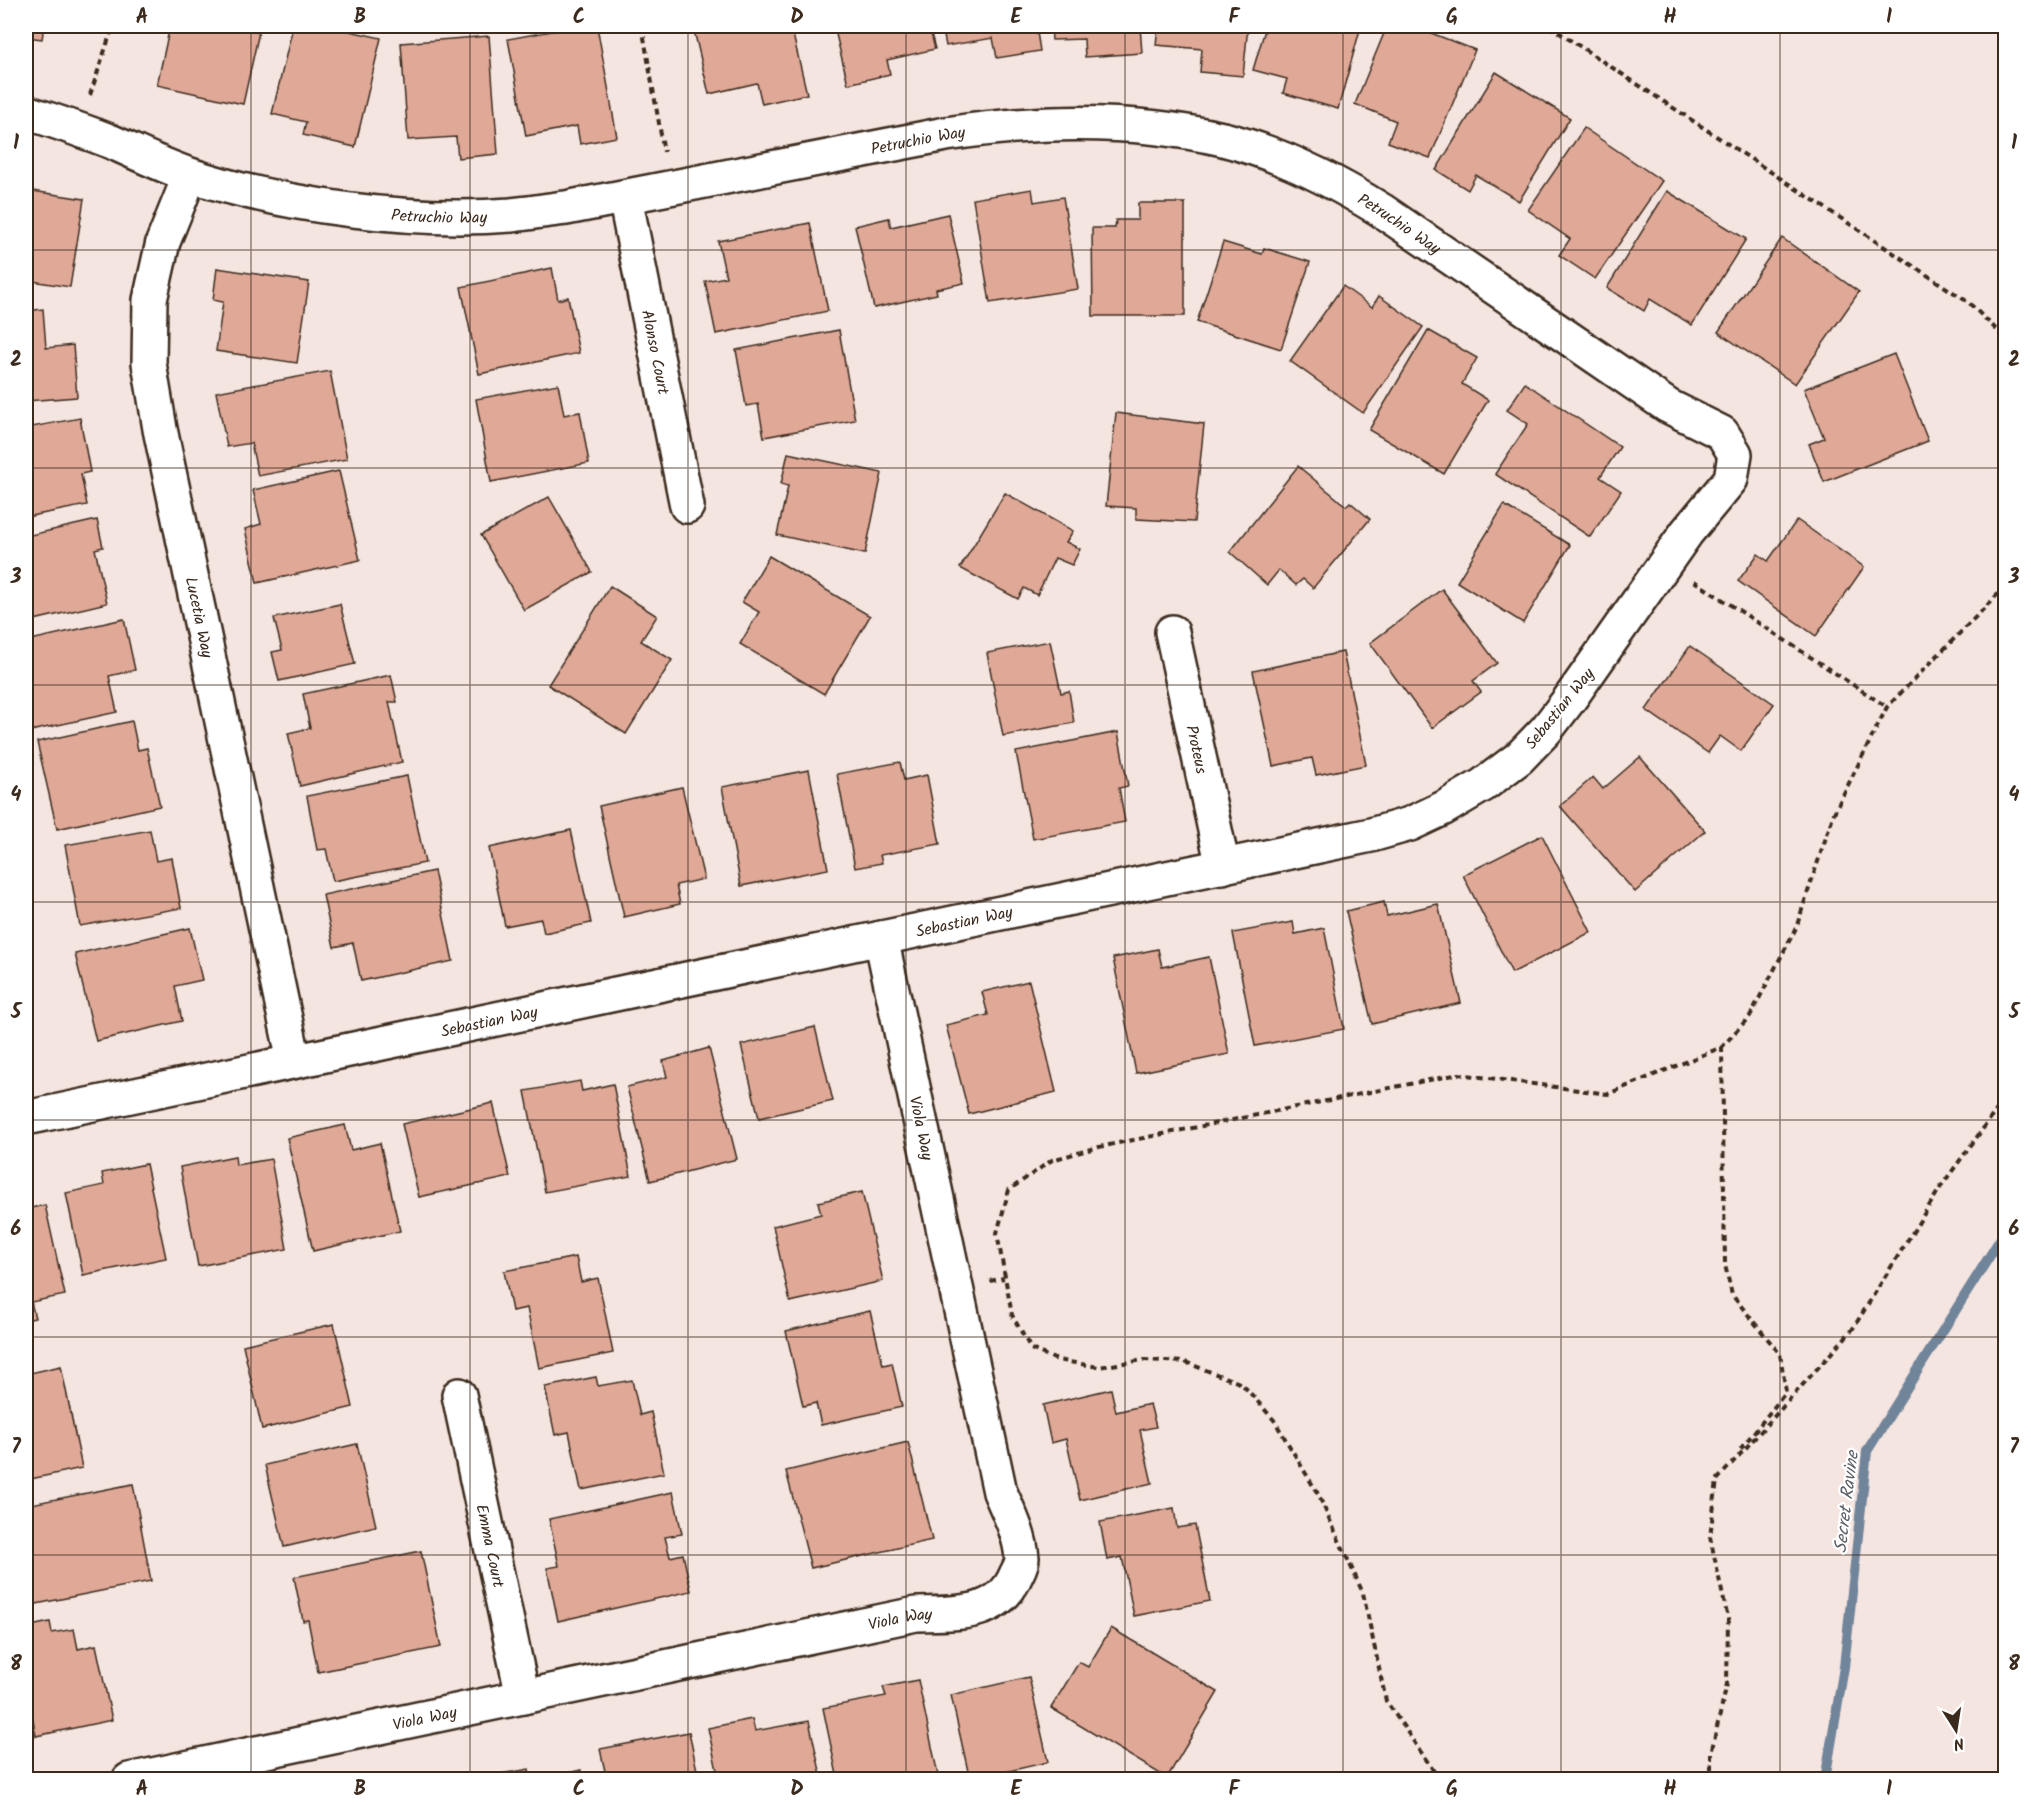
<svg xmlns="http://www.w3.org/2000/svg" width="2031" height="1805" viewBox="0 0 2031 1805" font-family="Kalam,sans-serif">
<rect width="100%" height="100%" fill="#f5e5e0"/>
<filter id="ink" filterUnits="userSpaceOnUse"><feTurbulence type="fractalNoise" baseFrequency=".0167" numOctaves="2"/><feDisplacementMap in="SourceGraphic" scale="12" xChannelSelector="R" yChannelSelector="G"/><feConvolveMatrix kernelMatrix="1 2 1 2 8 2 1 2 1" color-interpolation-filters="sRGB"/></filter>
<g filter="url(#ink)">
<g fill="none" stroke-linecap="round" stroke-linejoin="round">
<polyline stroke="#70849a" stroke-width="10" points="1825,1780 1844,1667 1867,1451 2006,1230"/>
</g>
<g fill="#dfa897" stroke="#3b2a1e" stroke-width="1.5">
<polygon points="26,26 44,26 42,39 26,37"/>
<polygon points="45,26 85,26 84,31"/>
<polygon points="170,26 228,26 259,32 243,104 157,85"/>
<polygon points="293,26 327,26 381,38 355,147 303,135 306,122 272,114"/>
<polygon points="579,26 597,26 617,137 580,144 577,126 526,136 508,39"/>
<polygon points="693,26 791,26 807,94 762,104 757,83 709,94"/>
<polygon points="834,26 929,26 935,49 887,60 890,74 848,84"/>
<polygon points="942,26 1036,26 1040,51 997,58 993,38 946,46"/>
<polygon points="1051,26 1140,26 1142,53 1085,57 1084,39 1052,40"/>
<polygon points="1158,26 1248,26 1243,76 1200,72 1202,49 1156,45"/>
<polygon points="1266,26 1361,26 1338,109 1283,93 1287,79 1253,70"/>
<polygon points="1387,26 1413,26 1475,50 1430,158 1388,142 1396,121 1355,104"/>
<polygon points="489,36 498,154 458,158 456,137 408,140 401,43"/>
<polygon points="1496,72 1570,118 1519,201 1476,175 1468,190 1436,170"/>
<polygon points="1584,128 1662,181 1595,279 1559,255 1570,239 1528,210"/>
<polygon points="1032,189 1034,202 1063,197 1078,289 990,303 973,199"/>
<polygon points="26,190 84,199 70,287 26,280"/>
<polygon points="1667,191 1746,239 1692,325 1650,299 1644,311 1607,288"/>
<polygon points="1138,203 1185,203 1185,316 1093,316 1092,228 1115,228 1116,220 1138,220"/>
<polygon points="948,214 964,283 936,289 937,294 874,308 855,226 889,218 891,227"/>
<polygon points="810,223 828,311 716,334 705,281 726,277 718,241"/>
<polygon points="1782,238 1859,292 1795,384 1718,332"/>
<polygon points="1223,242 1262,254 1264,248 1310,262 1281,349 1197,322"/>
<polygon points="217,268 309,282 297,363 216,351 223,302 213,300"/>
<polygon points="552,268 558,300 568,297 579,353 479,374 461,287"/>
<polygon points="1343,286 1372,307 1379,296 1423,327 1363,413 1290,361"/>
<polygon points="43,309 46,348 73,345 77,397 26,401 26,311"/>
<polygon points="839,330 855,420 764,437 758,404 746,406 736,350"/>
<polygon points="1428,330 1477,358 1462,384 1488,400 1444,474 1369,430"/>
<polygon points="1894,354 1928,441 1824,482 1809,444 1824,438 1804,389"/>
<polygon points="330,371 347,459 258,476 251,443 227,447 216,392"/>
<polygon points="1525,383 1620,447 1600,477 1621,491 1590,537 1495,474 1528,424 1507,410"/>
<polygon points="558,384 564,415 580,412 589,463 491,482 476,399"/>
<polygon points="1116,413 1204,424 1194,522 1136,519 1136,508 1106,506"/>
<polygon points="80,418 90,472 81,474 87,505 26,517 26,428"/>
<polygon points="788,453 882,473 865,554 777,535 788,486 781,484"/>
<polygon points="1298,466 1346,506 1350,502 1370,519 1313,588 1303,579 1296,585 1279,570 1267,585 1230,552"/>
<polygon points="339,471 360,560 257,583 245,529 261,524 253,490"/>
<polygon points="1005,493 1073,531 1066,542 1080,549 1072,565 1055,558 1037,595 1024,588 1018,599 960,568"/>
<polygon points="549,497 592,572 524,610 481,535"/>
<polygon points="1504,505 1570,545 1523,623 1457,582"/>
<polygon points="97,520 103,547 95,549 107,603 34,620 26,581 26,536"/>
<polygon points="1797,520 1864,567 1816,636 1738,581 1758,554 1768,561"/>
<polygon points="769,556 870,616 824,694 740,644 759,612 742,602"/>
<polygon points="610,586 657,616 641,641 672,660 626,734 548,685"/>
<polygon points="1442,589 1497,663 1473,681 1481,692 1432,728 1370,643"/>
<polygon points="340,604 355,664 279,681 272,652 282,650 274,618"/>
<polygon points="124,619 135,670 109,676 117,712 26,732 26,705 29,705 26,689 26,641"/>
<polygon points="1050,641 1061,693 1069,691 1074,723 1003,736 987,653"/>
<polygon points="1690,646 1774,704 1741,751 1720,736 1708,753 1646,710"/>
<polygon points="1343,652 1366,765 1316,775 1312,758 1273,766 1253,671"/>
<polygon points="391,675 397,702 389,702 402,762 300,786 288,733 310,728 303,694"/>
<polygon points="132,721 138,750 147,748 160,806 57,829 37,742"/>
<polygon points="1118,732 1128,786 1119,788 1125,822 1033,839 1016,752"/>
<polygon points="1640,757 1705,831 1635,892 1560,806 1593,777 1603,789"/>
<polygon points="900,762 904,780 927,775 940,844 880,855 882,863 855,868 837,774"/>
<polygon points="809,770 828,869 741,886 722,787"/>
<polygon points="407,776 425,863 333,881 326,849 317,850 307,796"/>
<polygon points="682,787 704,879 676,885 680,904 624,917 599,806"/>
<polygon points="150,830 156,861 172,858 181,908 80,926 65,845"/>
<polygon points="571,830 591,923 544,933 541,919 505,926 489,848"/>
<polygon points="1542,835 1591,932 1512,973 1463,875"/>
<polygon points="434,871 453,961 361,981 353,943 334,947 323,895"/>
<polygon points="1384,902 1387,916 1438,904 1461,1003 1372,1024 1346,911"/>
<polygon points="1293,922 1295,934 1324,928 1344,1029 1255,1046 1233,933"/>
<polygon points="190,928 202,980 175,986 182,1021 96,1041 75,954"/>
<polygon points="1158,949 1162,967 1209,957 1229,1054 1136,1073 1113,958"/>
<polygon points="1029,981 1056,1092 969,1114 946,1025 988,1015 982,992"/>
<polygon points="815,1027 833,1101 759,1118 741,1045"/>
<polygon points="709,1048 737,1159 650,1181 627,1087 667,1077 663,1061"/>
<polygon points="580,1081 582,1091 613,1084 631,1176 545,1192 525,1091"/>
<polygon points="493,1103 510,1177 419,1197 402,1124"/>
<polygon points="345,1125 351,1150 380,1143 400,1231 313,1251 287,1138"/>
<polygon points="235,1156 236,1165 271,1159 287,1249 198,1266 180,1167"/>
<polygon points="146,1164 166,1258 83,1275 66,1193 104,1185 102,1173"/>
<polygon points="862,1192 883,1281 790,1302 773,1226 821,1214 818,1202"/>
<polygon points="45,1205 65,1295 31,1302 35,1318 26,1320 26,1209"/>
<polygon points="576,1257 581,1282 598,1278 613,1353 539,1368 527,1308 512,1311 504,1271"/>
<polygon points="870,1311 883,1365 892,1363 902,1407 821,1425 816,1403 803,1406 786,1331"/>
<polygon points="334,1324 353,1407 262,1429 243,1345"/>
<polygon points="61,1366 82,1468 26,1480 26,1374"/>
<polygon points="596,1377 598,1386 632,1380 640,1415 651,1412 664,1473 581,1490 569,1432 555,1435 545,1387"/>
<polygon points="1111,1389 1116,1412 1150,1404 1156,1427 1140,1430 1152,1483 1080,1500 1066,1439 1051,1443 1043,1405"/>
<polygon points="908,1442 932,1540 811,1568 786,1471"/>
<polygon points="357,1444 376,1526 284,1547 265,1465"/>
<polygon points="133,1484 151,1581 26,1606 26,1505"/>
<polygon points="673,1492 682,1534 665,1537 670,1557 683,1554 691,1591 558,1621 547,1568 559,1566 549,1519"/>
<polygon points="1174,1508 1177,1528 1195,1525 1210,1601 1134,1616 1122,1557 1107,1560 1100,1522"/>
<polygon points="421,1551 441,1647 318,1672 308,1620 303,1621 294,1577"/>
<polygon points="50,1622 52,1633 74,1629 78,1649 96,1645 112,1720 36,1736 26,1682 26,1627"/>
<polygon points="1111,1628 1218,1692 1167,1778 1051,1708 1079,1662 1088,1667"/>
<polygon points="1029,1677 1048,1762 970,1780 951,1695"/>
<polygon points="918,1680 939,1780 838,1780 823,1708 886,1696 883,1687"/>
<polygon points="752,1719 755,1731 809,1721 822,1780 719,1780 708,1728"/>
<polygon points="689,1732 699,1780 607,1780 600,1749"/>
<polygon points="529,1769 531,1780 484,1780 484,1777"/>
<polygon points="581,1770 583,1780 537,1780"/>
</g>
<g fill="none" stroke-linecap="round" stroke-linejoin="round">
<defs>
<g id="street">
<path id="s1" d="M26,112c28,9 58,19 86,30 25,11 49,23 75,32 95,32 225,49 324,41 18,-2 37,-5 55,-7l380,-74c92,-14 185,-16 277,5 55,14 110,41 158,71l287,196 54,27 13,21 -4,25 -44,53 -118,168 -23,30 -27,28 -36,27 -39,23 -34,16 -39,11 -1345,283"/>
<path id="s2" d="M190,175l-27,67 -13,58 -1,63 11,66 134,632"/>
<path id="s3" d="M625,197l62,309"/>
<path id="s4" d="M1172,632l51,235"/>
<path id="s5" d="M459,1395l64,302"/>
<path id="s6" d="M129,1780l787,-166c38,-1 83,3 100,-39 3,-6 6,-11 6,-17 -2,-24 -13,-45 -22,-66l-119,-554"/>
</g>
</defs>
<use href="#street" stroke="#3b2a1e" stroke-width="38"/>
<g stroke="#3b2a1e" stroke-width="4" stroke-dasharray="6 4.5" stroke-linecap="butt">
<polyline points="642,26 664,152"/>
<polyline points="1549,26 1968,302 2006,339"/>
<polyline points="90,95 113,26"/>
<polyline points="1694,581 1887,707"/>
<polyline points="1722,1047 1725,1265 1732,1295 1780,1354 1786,1392 1739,1451"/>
<polyline points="990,1281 1004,1278"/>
<polyline points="1440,1780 1386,1701 1363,1593 1318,1494 1274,1420 1242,1384 1185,1362 1143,1360 1099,1367 1057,1360 1031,1349 1012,1315 997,1233 1009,1190 1052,1160 1099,1147 1459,1074 1608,1094 1722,1047 1750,1016 1796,928 1834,813 1887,707 2006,586"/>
<polyline points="1711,1780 1711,1753 1727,1684 1728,1619 1710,1537 1717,1480 1852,1330 1942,1185 2006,1097"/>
</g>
<use href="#street" stroke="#fff" stroke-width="33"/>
</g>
</g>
<path fill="none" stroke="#3b2a1e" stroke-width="1.5" stroke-opacity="0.55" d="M251,26v1754M470,26v1754M688,26v1754M906,26v1754M1125,26v1754M1343,26v1754M1561,26v1754M1780,26v1754M26,250h1980M26,468h1980M26,685h1980M26,902h1980M26,1120h1980M26,1337h1980M26,1555h1980"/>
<g text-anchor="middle" stroke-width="4.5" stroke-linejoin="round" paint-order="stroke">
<g font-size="16" fill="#3b2a1e" stroke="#fff">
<text dy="6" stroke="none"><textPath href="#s1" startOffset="915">Petruchio Way</textPath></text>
<text dy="6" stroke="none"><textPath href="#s1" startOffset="429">Petruchio Way</textPath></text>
<text dy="6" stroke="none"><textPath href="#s1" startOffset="1419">Petruchio Way</textPath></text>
<text dy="6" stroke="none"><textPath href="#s3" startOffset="158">Alonso Court</textPath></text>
<text dy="6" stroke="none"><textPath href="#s2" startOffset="454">Lucetia Way</textPath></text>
<text transform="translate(1559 708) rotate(-51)" y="6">Sebastian Way</text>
<text dy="6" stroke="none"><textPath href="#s4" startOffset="120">Proteus</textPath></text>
<text transform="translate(964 921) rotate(-12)" y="6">Sebastian Way</text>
<text transform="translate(489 1021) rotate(-12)" y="6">Sebastian Way</text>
<text transform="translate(922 1128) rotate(78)" y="6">Viola Way</text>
<text dy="6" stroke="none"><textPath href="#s5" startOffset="154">Emma Court</textPath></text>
<text dy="6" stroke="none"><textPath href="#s6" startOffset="788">Viola Way</textPath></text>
<text dy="6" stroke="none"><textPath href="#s6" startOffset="302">Viola Way</textPath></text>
</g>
<g font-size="18" font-style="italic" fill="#5a5e66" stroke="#fff">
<text transform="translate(1846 1502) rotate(-83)" y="6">Secret Ravine</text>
</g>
</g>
<rect width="2031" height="1805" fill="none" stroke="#fff" stroke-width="66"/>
<g transform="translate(1956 1730) rotate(168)" stroke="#ffffff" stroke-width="4.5" paint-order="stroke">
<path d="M0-4.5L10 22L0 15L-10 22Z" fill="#3b2a1e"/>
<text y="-9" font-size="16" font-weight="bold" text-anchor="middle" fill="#3b2a1e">N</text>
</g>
<rect x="33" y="33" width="1965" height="1739" fill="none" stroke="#3b2a1e" stroke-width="2"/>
<g font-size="20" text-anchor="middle" font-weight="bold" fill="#3b2a1e">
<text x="142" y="23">A</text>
<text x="360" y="23">B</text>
<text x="579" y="23">C</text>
<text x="797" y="23">D</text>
<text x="1016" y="23">E</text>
<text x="1234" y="23">F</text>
<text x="1452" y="23">G</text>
<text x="1670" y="23">H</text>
<text x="1889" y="23">I</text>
<text x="16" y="149">1</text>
<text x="2014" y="149">1</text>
<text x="16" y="366">2</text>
<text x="2014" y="366">2</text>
<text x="16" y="583">3</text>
<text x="2014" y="583">3</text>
<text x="16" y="801">4</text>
<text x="2014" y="801">4</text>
<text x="16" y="1018">5</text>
<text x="2014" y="1018">5</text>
<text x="16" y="1235">6</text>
<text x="2014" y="1235">6</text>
<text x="16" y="1453">7</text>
<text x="2014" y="1453">7</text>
<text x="16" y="1670">8</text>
<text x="2014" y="1670">8</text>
<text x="142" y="1795">A</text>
<text x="360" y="1795">B</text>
<text x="579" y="1795">C</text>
<text x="797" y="1795">D</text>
<text x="1016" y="1795">E</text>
<text x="1234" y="1795">F</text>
<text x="1452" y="1795">G</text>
<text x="1670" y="1795">H</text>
<text x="1889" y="1795">I</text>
</g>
</svg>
